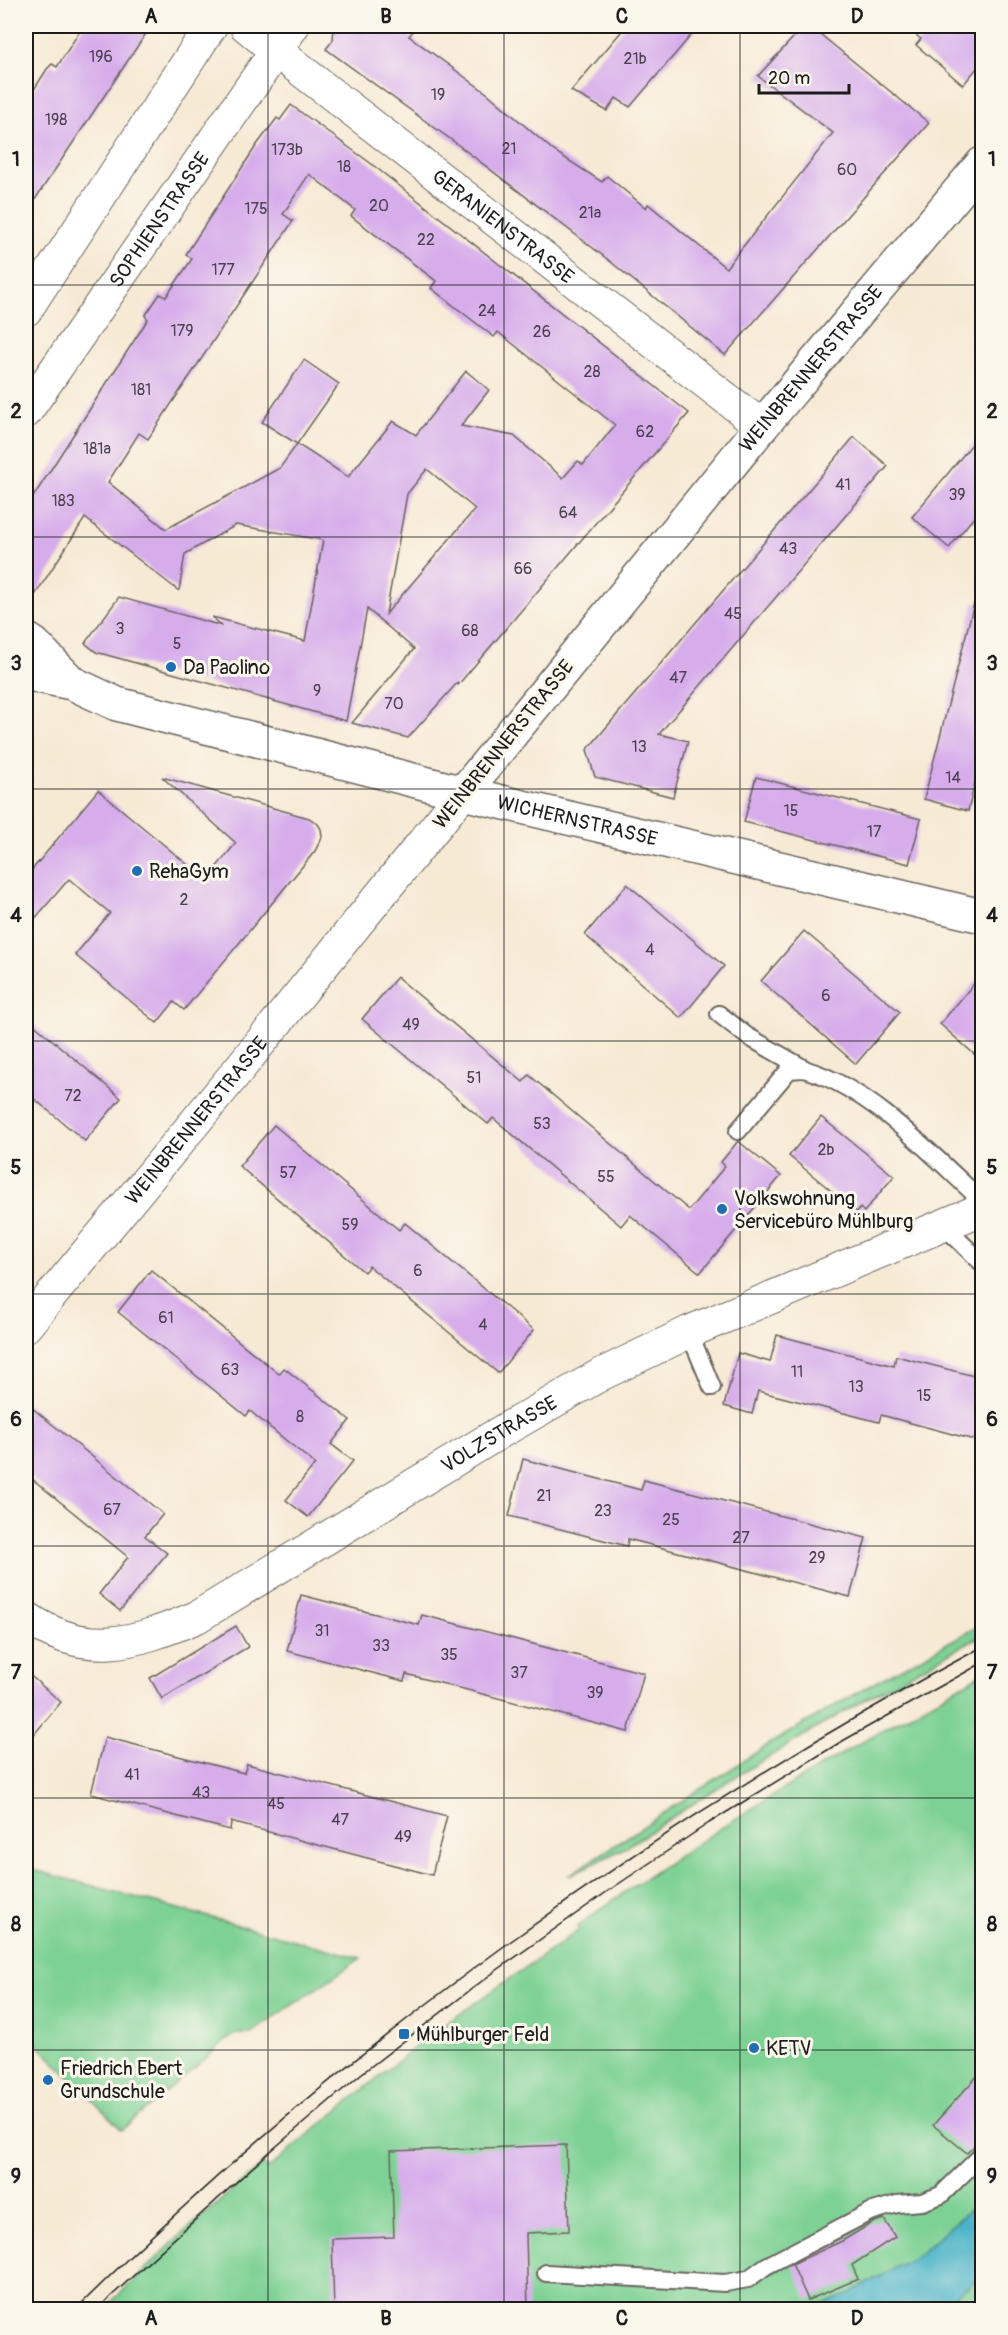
<svg xmlns="http://www.w3.org/2000/svg" width="1008" height="2335" viewBox="0 0 1008 2335" font-family="Pangolin,sans-serif">
<rect width="100%" height="100%" fill="#fbf7ec"/>
<filter id="ink" filterUnits="userSpaceOnUse"><feTurbulence type="fractalNoise" baseFrequency=".0167" numOctaves="2"/><feDisplacementMap in="SourceGraphic" scale="12" xChannelSelector="R" yChannelSelector="G"/><feConvolveMatrix kernelMatrix="1 2 1 2 8 2 1 2 1" color-interpolation-filters="sRGB"/></filter>
<filter id="wash" filterUnits="userSpaceOnUse"><feTurbulence type="fractalNoise" baseFrequency=".008" numOctaves="4" result="noise"/><feDisplacementMap in="SourceGraphic" scale="24" xChannelSelector="R" yChannelSelector="G"/><feGaussianBlur stdDeviation="1.35" result="paint"/><feColorMatrix in="noise" values="0 0 0 0 0 0 0 0 0 0 0 0 0 0 0 0 0 1.4 0 .05"/><feComposite in="paint" operator="in"/></filter>
<g filter="url(#wash)">
<rect width="100%" height="100%" fill="#f7ead5"/>
<g fill="#7ed194" stroke="#4d7658" stroke-width="1.5">
<polygon points="982,1624 982,1635 857,1704 725,1783 623,1849 568,1876 766,1746 874,1683"/>
<path d="M982,1674v635l-879,1 80,-77 80,-69 4,5 160,-132 152,-107 -2,-4c129,-93 266,-176 405,-252z"/>
<polygon points="26,1868 361,1958 250,2034 234,2034 122,2130 26,2033"/>
</g>
<polygon fill="#4bb4c8" stroke="#346872" stroke-width="1.5" points="982,2199 982,2276 938,2309 811,2309 844,2296 918,2255"/>
<g id="blocks">
<g fill="#d6aceb" fill-rule="evenodd">
<polygon points="83,26 151,26 26,213 26,102 47,69 52,64 57,67"/>
<polygon points="334,26 417,26 409,36 488,94 554,151 602,182 607,176 646,208 648,204 726,268 833,133 758,76 804,26 810,26 929,123 725,355 606,258 453,141 326,49 333,40"/>
<polygon points="626,26 699,26 630,107 616,98 607,111 571,91"/>
<polygon points="904,26 982,26 982,62 963,85 916,45 921,39"/>
<path d="M291,105l78,57 320,251 -231,272 -1,-2 -49,55 -56,-15 62,-74 -47,-40 -21,112 -250,-69 -11,-9 34,-46 103,29 -10,-9 93,24 18,-101 -87,-15 -51,29 -6,37 -94,-73 -59,91v-101l122,-189 -3,-3 15,-22 6,3 26,-38 -6,-5 70,-108 21,-28 3,2zM309,174l46,36 -4,6 85,65 -5,7 63,49 4,-5 117,93 -32,40 -5,-4 -15,17 -49,-42 -53,-10 28,-36 -23,-19 -50,64 -23,-14 -45,56 -51,-33 -17,24 -114,61 -58,-47 31,-49 9,6 145,-218 -10,-7zM427,469l48,40 -89,105 21,-120z"/>
<polygon points="304,360 339,384 297,444 262,422"/>
<polygon points="982,432 982,507 949,548 912,517"/>
<polygon points="854,437 888,466 659,734 688,741 673,797 595,777 587,750"/>
<polygon points="974,603 982,604 982,754 968,811 924,799"/>
<polygon points="162,777 309,818 318,824 321,829 322,837 315,851 184,1010 174,1002 157,1023 75,955 110,913 69,879 26,929 26,877 98,790 206,880 236,843"/>
<polygon points="756,777 921,819 909,864 744,822"/>
<polygon points="627,884 724,966 681,1018 585,935"/>
<polygon points="804,931 900,1012 856,1064 761,981"/>
<polygon points="982,974 982,1061 940,1024"/>
<polygon points="397,977 523,1082 529,1075 689,1210 725,1166 721,1162 738,1141 781,1176 700,1273 630,1215 621,1226 493,1118 488,1124 362,1019"/>
<polygon points="26,1018 121,1098 85,1141 26,1092"/>
<polygon points="821,1117 894,1176 864,1212 860,1208 857,1212 789,1156"/>
<polygon points="274,1125 399,1230 405,1223 534,1330 498,1373 369,1266 364,1272 239,1166"/>
<polygon points="151,1270 279,1374 284,1368 350,1420 331,1444 353,1461 308,1517 286,1500 315,1464 250,1411 246,1416 118,1312"/>
<polygon points="777,1335 894,1366 896,1356 982,1378 982,1442 881,1415 879,1422 758,1391 752,1414 724,1406 738,1353 770,1362"/>
<polygon points="26,1403 163,1514 145,1536 167,1553 120,1611 99,1594 128,1557 26,1474"/>
<polygon points="523,1459 641,1490 644,1480 866,1538 850,1597 628,1539 627,1546 509,1516"/>
<polygon points="301,1595 419,1625 422,1615 644,1673 628,1732 406,1674 404,1681 287,1651"/>
<polygon points="236,1626 248,1647 162,1699 150,1678"/>
<polygon points="26,1672 61,1702 26,1744"/>
<polygon points="105,1737 244,1773 247,1764 447,1816 432,1875 231,1822 230,1830 91,1794"/>
<polygon points="982,2071 982,2138 967,2153 933,2125"/>
<polygon points="566,2145 569,2231 526,2233 528,2310 334,2310 332,2239 394,2237 391,2151"/>
<polygon points="884,2219 895,2237 852,2265 858,2279 808,2300 792,2264 842,2241 874,2222"/>
</g>
</g>
</g>
<g filter="url(#ink)">
<use href="#blocks" fill-opacity="0" stroke="#69645d" stroke-width="1.5"/>
<g fill="none" stroke-linecap="round" stroke-linejoin="round">
<defs>
<g id="lane">
<polyline points="719,1014 747,1036 805,1069"/>
<path d="M738,1131l51,-61c6,0 13,-2 18,0 64,19 127,87 175,131"/>
<polyline points="943,1225 982,1263"/>
<polyline points="689,1332 712,1387"/>
<polyline points="546,2273 725,2283 748,2279 766,2266 870,2212 897,2204 922,2202 941,2195 982,2155"/>
</g>
<g id="street">
<path id="s1" d="M246,26l30,25 486,375"/>
<polyline points="26,310 211,26"/>
<path id="s2" d="M26,412l267,-386"/>
<path id="s3" d="M26,1326l204,-246 233,-287"/>
<path id="s4" d="M26,1617c60,42 109,26 171,0l307,-187 96,-55 89,-43 293,-123"/>
</g>
<g id="secondary">
<polyline points="26,639 34,644 70,681"/>
<path id="s5" d="M26,669l12,7 34,7 45,21 346,89 519,123"/>
<path id="s6" d="M463,793l299,-367 220,-262"/>
</g>
</defs>
<use href="#lane" stroke="#69645d" stroke-width="20"/>
<use href="#street" stroke="#69645d" stroke-width="34"/>
<use href="#secondary" stroke="#69645d" stroke-width="36"/>
<use href="#lane" stroke="#fff" stroke-width="16"/>
<use href="#street" stroke="#fff" stroke-width="32"/>
<use href="#secondary" stroke="#fff" stroke-width="33"/>
<g stroke="#1c1c1c" stroke-width="1.5">
<path d="M75,2310c265,-263 579,-488 907,-663"/>
<polyline points="96,2310 265,2156 361,2074 486,1978 608,1891 709,1823 839,1743 982,1663"/>
</g>
</g>
</g>
<path fill="none" stroke="#1c1c1c" stroke-width="1.5" stroke-opacity="0.55" d="M268,26v2284M504,26v2284M740,26v2284M26,285h956M26,537h956M26,789h956M26,1041h956M26,1294h956M26,1546h956M26,1798h956M26,2050h956"/>
<g fill="#1f6fb2" stroke="#fbf7ec" stroke-width="2">
<circle cx="171" cy="667" r="6"/>
<circle cx="137" cy="871" r="6"/>
<circle cx="722" cy="1209" r="6"/>
<rect x="398" y="2028" width="12" height="12" rx="3"/>
<circle cx="754" cy="2048" r="6"/>
<circle cx="48" cy="2080" r="6"/>
</g>
<g text-anchor="middle" stroke-width="6" stroke-linejoin="round" paint-order="stroke">
<g font-size="16" fill="#4a4050">
<text x="101" y="62">196</text>
<text x="635" y="64">21b</text>
<text x="438" y="100">19</text>
<text x="56" y="125">198</text>
<text x="509" y="154">21</text>
<text x="287" y="155">173b</text>
<text x="344" y="172">18</text>
<text x="847" y="175">60</text>
<text x="379" y="211">20</text>
<text x="256" y="214">175</text>
<text x="590" y="218">21a</text>
<text x="426" y="245">22</text>
<text x="223" y="275">177</text>
<text x="487" y="316">24</text>
<text x="182" y="336">179</text>
<text x="542" y="337">26</text>
<text x="592" y="377">28</text>
<text x="141" y="395">181</text>
<text x="645" y="437">62</text>
<text x="97" y="454">181a</text>
<text x="843" y="490">41</text>
<text x="957" y="500">39</text>
<text x="63" y="506">183</text>
<text x="568" y="518">64</text>
<text x="788" y="554">43</text>
<text x="523" y="574">66</text>
<text x="733" y="619">45</text>
<text x="120" y="634">3</text>
<text x="470" y="636">68</text>
<text x="177" y="649">5</text>
<text x="678" y="683">47</text>
<text x="317" y="696">9</text>
<text x="394" y="709">70</text>
<text x="639" y="752">13</text>
<text x="953" y="783">14</text>
<text x="791" y="816">15</text>
<text x="874" y="837">17</text>
<text x="184" y="905">2</text>
<text x="650" y="955">4</text>
<text x="826" y="1001">6</text>
<text x="411" y="1030">49</text>
<text x="474" y="1083">51</text>
<text x="73" y="1101">72</text>
<text x="542" y="1129">53</text>
<text x="826" y="1155">2b</text>
<text x="288" y="1178">57</text>
<text x="606" y="1182">55</text>
<text x="350" y="1230">59</text>
<text x="418" y="1276">6</text>
<text x="166" y="1323">61</text>
<text x="483" y="1330">4</text>
<text x="230" y="1375">63</text>
<text x="797" y="1377">11</text>
<text x="856" y="1392">13</text>
<text x="924" y="1401">15</text>
<text x="300" y="1422">8</text>
<text x="544" y="1501">21</text>
<text x="112" y="1515">67</text>
<text x="603" y="1516">23</text>
<text x="671" y="1525">25</text>
<text x="741" y="1543">27</text>
<text x="817" y="1563">29</text>
<text x="322" y="1636">31</text>
<text x="381" y="1651">33</text>
<text x="449" y="1660">35</text>
<text x="519" y="1678">37</text>
<text x="595" y="1698">39</text>
<text x="132" y="1780">41</text>
<text x="201" y="1798">43</text>
<text x="276" y="1809">45</text>
<text x="340" y="1825">47</text>
<text x="403" y="1842">49</text>
</g>
<g font-size="20" fill="#1c1c1c" stroke="#fbf7ec">
<text dy="7" stroke="none"><textPath href="#s2" startOffset="234">SOPHIENSTRASSE</textPath></text>
<text dy="7" stroke="none"><textPath href="#s1" startOffset="326">GERANIENSTRASSE</textPath></text>
<text dy="7" stroke="none"><textPath href="#s6" startOffset="549">WEINBRENNERSTRASSE</textPath></text>
<text transform="translate(503 744) rotate(-51)" y="7">WEINBRENNERSTRASSE</text>
<text dy="7" stroke="none"><textPath href="#s5" startOffset="573">WICHERNSTRASSE</textPath></text>
<text dy="7" stroke="none"><textPath href="#s3" startOffset="267">WEINBRENNERSTRASSE</textPath></text>
<text dy="7" stroke="none"><textPath href="#s4" startOffset="534">VOLZSTRASSE</textPath></text>
</g>
<g font-size="20" fill="#1c1c1c" stroke="#fbf7ec" text-anchor="start">
<text x="183" y="674">Da Paolino</text>
<text x="149" y="878">RehaGym</text>
<text x="734" y="1205">Volkswohnung<tspan x="734" dy="23">Servicebüro Mühlburg</tspan></text>
<text x="416" y="2041">Mühlburger Feld</text>
<text x="766" y="2055">KETV</text>
<text x="60" y="2075">Friedrich Ebert<tspan x="60" dy="23">Grundschule</tspan></text>
</g>
</g>
<rect width="1008" height="2335" fill="none" stroke="#fbf7ec" stroke-width="66"/>
<path d="M759 84v9h90v-9" fill="none" stroke="#1c1c1c" stroke-width="3"/>
<text x="768" y="84" font-size="18" fill="#1c1c1c" stroke="#fbf7ec" stroke-width="4.5" paint-order="stroke">20 m</text>
<rect x="33" y="33" width="942" height="2269" fill="none" stroke="#1c1c1c" stroke-width="2"/>
<g font-size="20" text-anchor="middle" font-weight="bold" fill="#1c1c1c">
<text x="151" y="23">A</text>
<text x="386" y="23">B</text>
<text x="622" y="23">C</text>
<text x="857" y="23">D</text>
<text x="16" y="166">1</text>
<text x="992" y="166">1</text>
<text x="16" y="418">2</text>
<text x="992" y="418">2</text>
<text x="16" y="670">3</text>
<text x="992" y="670">3</text>
<text x="16" y="922">4</text>
<text x="992" y="922">4</text>
<text x="16" y="1174">5</text>
<text x="992" y="1174">5</text>
<text x="16" y="1426">6</text>
<text x="992" y="1426">6</text>
<text x="16" y="1679">7</text>
<text x="992" y="1679">7</text>
<text x="16" y="1931">8</text>
<text x="992" y="1931">8</text>
<text x="16" y="2183">9</text>
<text x="992" y="2183">9</text>
<text x="151" y="2325">A</text>
<text x="386" y="2325">B</text>
<text x="622" y="2325">C</text>
<text x="857" y="2325">D</text>
</g>
</svg>
